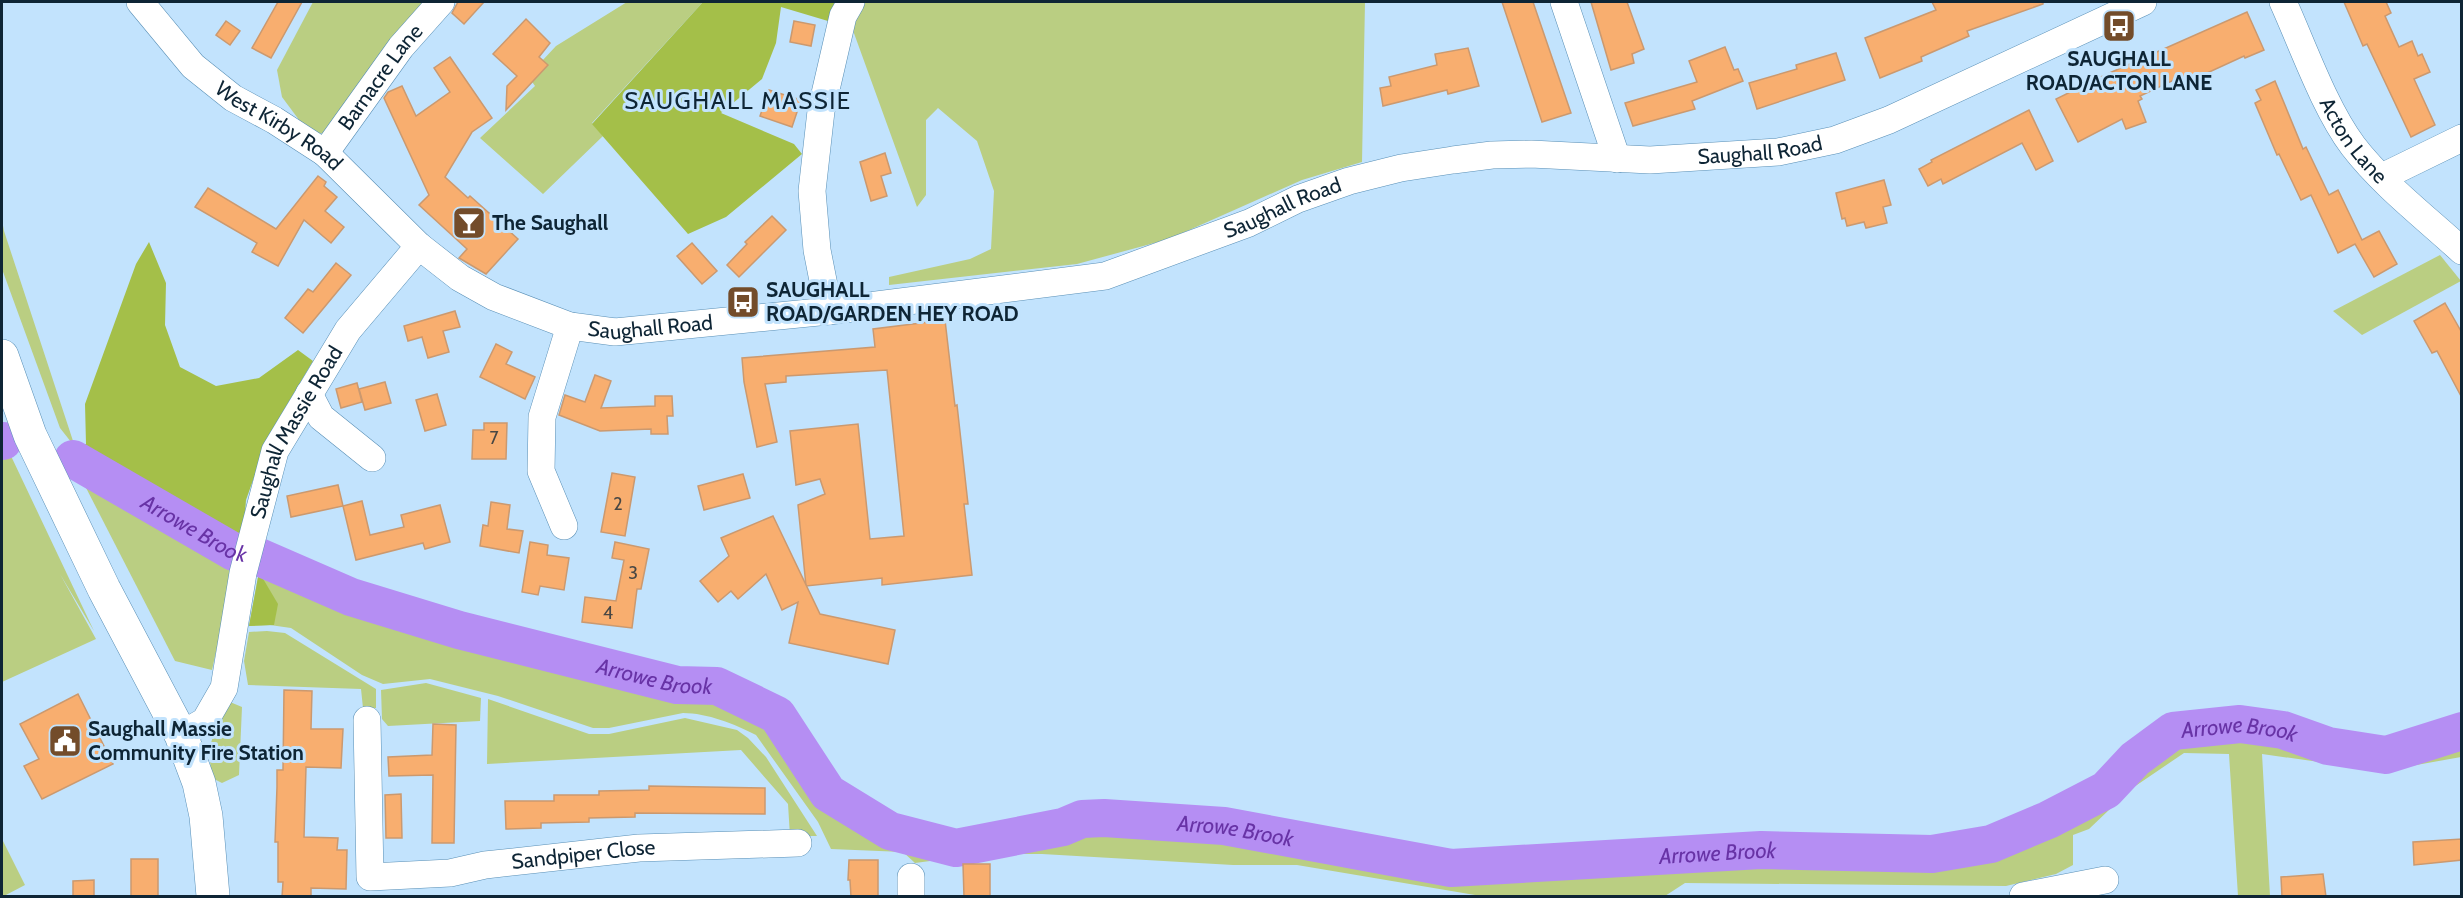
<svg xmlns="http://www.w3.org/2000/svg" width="2463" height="898" viewBox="0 0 2463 898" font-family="Cabin,sans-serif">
<rect width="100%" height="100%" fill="#c2e3fd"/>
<g fill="#bace82">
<polygon points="313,2 427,2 327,134 308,132 282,97 277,70"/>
<polygon points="627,2 703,2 592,123 603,136 543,194 480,138 535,86 528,76 556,46"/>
<polygon points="862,2 1365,2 1362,162 1302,180 1169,239 1077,264 889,285 889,277 970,259 991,249 994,191 977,141 938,108 926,120 926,195 917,207 851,25"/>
<polygon points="2,220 4,231 75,447 60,428 2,269"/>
<polygon points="2440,255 2461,281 2362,335 2333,311"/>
<polygon points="2,437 94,631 60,574 96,639 2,682"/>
<polygon points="81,478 235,565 212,670 175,661"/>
<path d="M267,565l27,12 55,33 86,30 266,55 50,13 26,21 24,44 38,39 44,23 73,13 107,-21 19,-8 142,7 227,42 310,-18 171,4 59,-10 57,-24 58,-30 29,-31 38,-28 67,-7 42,6 46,16 58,9 75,-24v26l-78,14 -121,-17 8,142h-32l-9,-142 -45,-1 -53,36 -42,40 -16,6v30l-17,9 -50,12 -321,-3 -20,13h-184l-184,-31h-64l-191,-11h-59l-68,9 -12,-11 -72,-3 -13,-27 -62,-87c-21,-11 -49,-22 -73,-22l-74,15h-16l-95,-32 -68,-17 -47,5 -21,-9 -71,-47 -21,-3 -21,1 10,-54z"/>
<polygon points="267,631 285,633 376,689 376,708 363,708 361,689 248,685 244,661 249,632"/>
<polygon points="426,683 481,698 480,721 388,726 382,719 381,690"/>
<polygon points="488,699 589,734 609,734 685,718 737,730 748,738 766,757 817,836 790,836 788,804 741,750 487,764"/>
<path d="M230,702l12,5 -3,68 -17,8 -8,-4c-11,-32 1,-50 16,-77z"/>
<polygon points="2,839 25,885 4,896 2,896"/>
</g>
<g fill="#a4bf49">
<polygon points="703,2 833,2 838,8 828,21 781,7 776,43 762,79 721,113 794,144 802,154 726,217 688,234 592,124"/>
<polygon points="149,242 166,283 165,325 180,367 216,386 259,378 298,350 313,361 269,435 246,500 243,540 223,533 76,462 75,447 86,444 85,404 136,264"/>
<polygon points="259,572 278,604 274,625 249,626"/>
</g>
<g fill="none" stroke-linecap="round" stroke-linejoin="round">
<g stroke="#b58ef3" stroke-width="38">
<polyline points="2,441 3,441"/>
<path id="s1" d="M73,459l161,93 25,5 92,40 108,33 218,55 40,1 60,29 51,78 62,38 66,17 107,-21 19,-8 22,-1 120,8 227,42 310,-18 171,4 59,-10 57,-24 58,-30 29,-31 38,-28 67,-7 43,6 45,16 58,9 76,-24"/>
</g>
</g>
<g fill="#f8ae6f" stroke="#cb996f" stroke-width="1.5">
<polygon points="278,2 302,2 271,58 252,48"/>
<polygon points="458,2 484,2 464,24 452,13"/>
<polygon points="1502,2 1533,2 1571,113 1542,122"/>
<polygon points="1591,2 1627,2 1644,49 1632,54 1634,63 1611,70"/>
<polygon points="1932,2 2043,2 2043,4 1967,31 1969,36 1921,57 1922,61 1880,78 1865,38 1936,10"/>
<polygon points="2344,2 2386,2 2391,13 2385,16 2399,47 2412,41 2418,56 2422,54 2430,72 2414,79 2435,125 2411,137 2367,44 2363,46"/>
<polygon points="2247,12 2264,50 2245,58 2244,56 2181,85 2178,78 2140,96 2142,99 2138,101 2146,122 2126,129 2122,119 2078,142 2056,99 2105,75"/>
<polygon points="526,19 550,43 539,57 548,65 506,110 507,86 517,76 493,54"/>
<polygon points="226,21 240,31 230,45 216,35"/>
<polygon points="794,21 815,25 811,46 790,42"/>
<polygon points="1725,47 1734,70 1738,69 1743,81 1692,101 1695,109 1633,126 1625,103 1697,82 1689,61"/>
<polygon points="1468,48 1479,86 1448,94 1447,90 1383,106 1380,88 1391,86 1389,77 1437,65 1435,54"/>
<polygon points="1836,53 1845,80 1757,109 1749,83 1797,69 1796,65"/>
<polygon points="450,57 492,118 472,132 445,177 468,198 470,196 518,239 486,274 459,258 467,249 419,205 429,195 384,98 388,92 402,86 416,116 450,92 434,68"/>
<polygon points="2275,81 2303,149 2306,147 2329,195 2338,190 2362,240 2379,231 2397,264 2374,277 2355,244 2338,253 2311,195 2301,200 2279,154 2277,155 2255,103 2261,100 2256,90"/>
<polygon points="769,90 801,100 792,127 760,116"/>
<polygon points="2029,110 2053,161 2036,170 2022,143 1943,184 1941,179 1928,186 1919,169 1932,162 1931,160"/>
<polygon points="885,153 891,173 881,176 887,196 871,201 860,162"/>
<polygon points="318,176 326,182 324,186 337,197 325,211 344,227 331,243 304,220 278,266 252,252 257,243 195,207 208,188 276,229"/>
<polygon points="1884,180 1891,205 1883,207 1887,223 1866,228 1864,222 1847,226 1845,218 1842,219 1836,193"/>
<polygon points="772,216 786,230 739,277 727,265 747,244 745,242"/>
<polygon points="692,243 717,271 702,284 677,256"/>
<polygon points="336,263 351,275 303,333 285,318 308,289 313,292"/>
<polygon points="2445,303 2462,333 2462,398 2437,351 2432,353 2414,321"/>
<polygon points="455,311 460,327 443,331 449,352 428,358 422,337 408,341 404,326"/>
<polygon points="945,320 955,406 957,405 968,504 964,504 972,575 882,585 882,578 806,586 798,505 825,494 820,479 796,485 790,431 858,424 870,539 904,536 887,370 786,376 786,382 765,384 777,442 757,447 744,382 742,358 875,347 873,329"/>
<polygon points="496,344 512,352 506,364 535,377 525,399 480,377"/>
<polygon points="595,375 611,381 601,408 655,406 655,396 672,396 673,416 667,416 668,434 651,434 651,429 600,431 559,415 565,395 585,402"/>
<polygon points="385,382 391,403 365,410 359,389"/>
<polygon points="357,383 362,402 341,408 336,389"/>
<polygon points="437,394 446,425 425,431 416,400"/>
<polygon points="484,423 507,423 506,459 472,459 473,430 484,430"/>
<polygon points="612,473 635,477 625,536 601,532"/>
<polygon points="743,474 750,498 704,510 698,486"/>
<polygon points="338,485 343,506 291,517 287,496"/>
<polygon points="362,501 370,535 404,527 401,515 440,505 450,542 425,549 423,543 356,560 343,506"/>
<polygon points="491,502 510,505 507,529 523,531 519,553 480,546 483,525 488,526"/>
<polygon points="773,516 820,614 895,630 888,664 789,643 798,602 782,610 766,574 738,599 731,591 718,602 700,581 729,556 721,538"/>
<polygon points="530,542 548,545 547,555 569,558 564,590 540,586 538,595 522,592"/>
<polygon points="615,542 649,549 641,589 637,589 632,628 582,622 585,597 616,601 624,560 612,558"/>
<polygon points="284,690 312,691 311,729 343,729 341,768 306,767 304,837 338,838 337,850 347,850 346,889 311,888 311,897 282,897 283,882 278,882 278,842 275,842 277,787 277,770 283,770"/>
<polygon points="78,694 113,764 42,799 24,766 39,759 20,724"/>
<polygon points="433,724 456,725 454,843 432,843 433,775 389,776 388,757 432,755"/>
<polygon points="649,786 765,788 765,814 635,813 635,817 589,818 589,822 541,823 541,828 506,829 505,801 554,801 554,795 599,795 599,791 649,790"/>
<polygon points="401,794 402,838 386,838 385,795"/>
<polygon points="2462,839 2462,860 2414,865 2413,842"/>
<rect x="131" y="859" width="27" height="38"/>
<polygon points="849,860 878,860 878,897 851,897 850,880 848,880"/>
<polygon points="963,864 990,864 990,897 964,897"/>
<polygon points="2323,874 2326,897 2282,897 2281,877"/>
<polygon points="94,880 94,897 73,897 73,881"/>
</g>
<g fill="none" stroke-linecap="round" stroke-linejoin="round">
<defs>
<g id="minor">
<path id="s2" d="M140,2l53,64 40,32 41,22 51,33 94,93 41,32 34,19 76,29 45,6 214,-21 276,-35 144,-53 49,-24 51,-18 52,-13 52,-8 39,-5 39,-1 119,6 128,-8 57,-12 54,-20 254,-118"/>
<polyline points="1564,2 1617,159"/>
<path id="s3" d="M2283,2c20,44 41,105 70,144 30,39 72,71 109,105"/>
<path id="s4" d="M325,153l76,-106 40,-45"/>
<polyline points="2382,177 2462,138"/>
<polyline points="829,311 817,250 812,191 821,111 843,16 851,2"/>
<polyline points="309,394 321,417 372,458"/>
<polyline points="564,526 541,471 542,417 570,326"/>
<path id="s5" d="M367,720l3,157 80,-4 35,-8 154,-17 159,-5"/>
<path id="s6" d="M181,735l24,-14 19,-33 19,-115 32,-122 73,-121 71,-84"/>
<polyline points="911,896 911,877"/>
<polyline points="2023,896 2105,880"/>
</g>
<polyline id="major" points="2,356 30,435 104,589 181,735 199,783 206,816 213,896"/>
</defs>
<use href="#minor" stroke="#588fb6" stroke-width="28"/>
<use href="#major" stroke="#588fb6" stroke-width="34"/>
<use href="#minor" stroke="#fff" stroke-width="27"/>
<use href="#major" stroke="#fff" stroke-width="33"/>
</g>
<defs>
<symbol id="bus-square" viewBox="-11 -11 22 22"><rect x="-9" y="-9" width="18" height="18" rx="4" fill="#734c2a" stroke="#c2e3fd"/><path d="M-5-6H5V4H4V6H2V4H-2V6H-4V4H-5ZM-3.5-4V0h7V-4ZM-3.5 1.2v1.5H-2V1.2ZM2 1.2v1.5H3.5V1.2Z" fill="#fff"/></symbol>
<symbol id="bar-square" viewBox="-11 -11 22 22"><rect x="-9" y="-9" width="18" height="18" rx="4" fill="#734c2a" stroke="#c2e3fd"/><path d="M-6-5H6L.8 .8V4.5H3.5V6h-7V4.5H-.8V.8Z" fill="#fff"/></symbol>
<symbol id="civic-square" viewBox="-11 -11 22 22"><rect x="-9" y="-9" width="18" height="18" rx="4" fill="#734c2a" stroke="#c2e3fd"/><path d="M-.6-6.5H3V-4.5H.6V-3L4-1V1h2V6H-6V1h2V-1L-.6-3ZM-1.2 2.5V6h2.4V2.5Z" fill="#fff"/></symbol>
</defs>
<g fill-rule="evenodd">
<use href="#bus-square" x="2100" y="7" width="38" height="38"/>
<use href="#bar-square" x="450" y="204" width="38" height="38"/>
<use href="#bus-square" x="724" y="283" width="38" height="38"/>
<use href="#civic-square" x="46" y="722" width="38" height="38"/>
</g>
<g text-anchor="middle" stroke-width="6" stroke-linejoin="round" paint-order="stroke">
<g font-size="18" fill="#484744">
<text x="494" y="444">7</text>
<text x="618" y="510">2</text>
<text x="633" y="579">3</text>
<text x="608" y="619">4</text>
</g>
<g font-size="21" font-weight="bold" fill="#0e2535" stroke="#c2e3fd" text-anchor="start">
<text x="2119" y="66" text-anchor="middle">SAUGHALL<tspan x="2119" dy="24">ROAD/ACTON LANE</tspan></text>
<text x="492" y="230">The Saughall</text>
<text x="766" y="297">SAUGHALL<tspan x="766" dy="24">ROAD/GARDEN HEY ROAD</tspan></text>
<text x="88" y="736">Saughall Massie<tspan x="88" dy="24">Community Fire Station</tspan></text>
</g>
<g font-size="21" fill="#0e2535" stroke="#c2e3fd">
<text dy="7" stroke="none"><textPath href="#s4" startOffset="94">Barnacre Lane</textPath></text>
<text dy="7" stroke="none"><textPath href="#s2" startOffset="188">West Kirby Road</textPath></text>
<text dy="7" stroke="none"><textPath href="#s3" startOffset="156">Acton Lane</textPath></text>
<text dy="7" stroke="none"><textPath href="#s2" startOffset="1761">Saughall Road</textPath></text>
<text dy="7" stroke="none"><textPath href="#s2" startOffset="1275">Saughall Road</textPath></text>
<text dy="7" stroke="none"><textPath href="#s2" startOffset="627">Saughall Road</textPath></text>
<text dy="7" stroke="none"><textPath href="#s6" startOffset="334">Saughall Massie Road</textPath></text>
<text dy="7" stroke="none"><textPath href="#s5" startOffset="372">Sandpiper Close</textPath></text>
</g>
<g font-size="22" font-style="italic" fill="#6833a6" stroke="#c2e3fd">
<text dy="8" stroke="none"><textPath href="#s1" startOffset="140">Arrowe Brook</textPath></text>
<text dy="8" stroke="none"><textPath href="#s1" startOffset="626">Arrowe Brook</textPath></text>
<text dy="8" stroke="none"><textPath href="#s1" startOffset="2318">Arrowe Brook</textPath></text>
<text dy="8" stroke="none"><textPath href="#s1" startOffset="1274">Arrowe Brook</textPath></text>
<text dy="8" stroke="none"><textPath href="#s1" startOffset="1760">Arrowe Brook</textPath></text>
</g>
<g font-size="24" letter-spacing="1.5" fill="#0e2535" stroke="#c2e3fd">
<text x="738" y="109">SAUGHALL MASSIE</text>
</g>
</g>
<rect width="2463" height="898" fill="none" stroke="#0e2535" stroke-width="6"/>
</svg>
